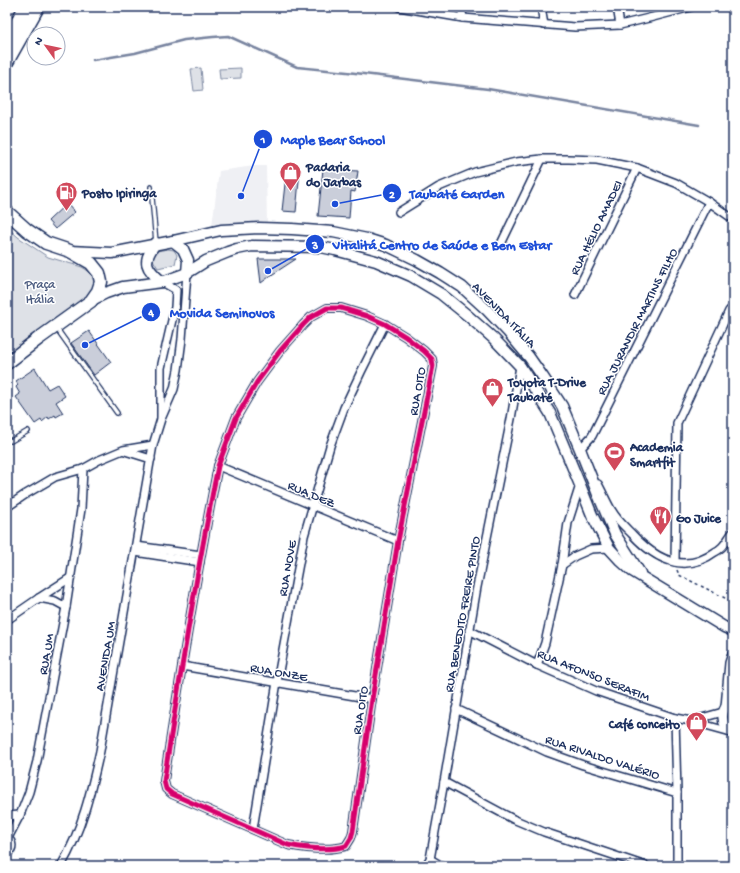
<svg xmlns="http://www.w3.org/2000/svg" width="740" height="873" viewBox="0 0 740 873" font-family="'Gochi Hand',sans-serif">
<rect width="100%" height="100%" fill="#fff"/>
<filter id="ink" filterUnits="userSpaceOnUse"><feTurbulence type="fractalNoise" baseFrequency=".025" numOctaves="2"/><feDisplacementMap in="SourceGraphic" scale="8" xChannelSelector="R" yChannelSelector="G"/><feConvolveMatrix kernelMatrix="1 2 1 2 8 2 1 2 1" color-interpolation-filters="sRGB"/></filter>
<g filter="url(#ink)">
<polygon fill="#eff0f4" points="254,166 266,166 267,225 212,226 219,171"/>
<g fill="#dee1e7" stroke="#7c88a2">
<polygon points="201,68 203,90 194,91 191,69"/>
<polygon points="241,68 241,78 220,79 219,69"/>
<polygon points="7,227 18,237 48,257 82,267 90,272 94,280 95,285 87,299 7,356"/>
<polygon points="168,249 174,250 177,255 175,264 158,268 153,260 154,255 157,251"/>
</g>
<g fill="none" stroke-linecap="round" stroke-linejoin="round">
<polyline stroke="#77839f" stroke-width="2.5" points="93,60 135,53 184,40 213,37 228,36 297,67 347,72 488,89 699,125"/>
</g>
<g fill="#caceda" stroke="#1b2f5e">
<polygon points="323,169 358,171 355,192 351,191 349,218 318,216"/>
<polygon points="293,170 300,170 296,212 282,211 286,175 292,175"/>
<polygon points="67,203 75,212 55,229 48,221"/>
<polygon points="258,259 296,259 273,274 261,283"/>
<polygon points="89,331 111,362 94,375 71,343"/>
<polygon points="35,368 48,389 57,384 65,396 56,402 63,413 56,417 55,415 49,419 48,417 42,422 41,420 35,424 16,397 20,394 16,387 18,385 16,381"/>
</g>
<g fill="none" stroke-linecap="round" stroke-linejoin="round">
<defs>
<g id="service">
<polyline points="151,187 156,242"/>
<polyline points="57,329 117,413"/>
<polyline points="7,439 11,441 28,431"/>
</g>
<g id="minor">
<polyline points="399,7 463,18 575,27 620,25 653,17 691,7"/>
<polyline points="461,7 463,18"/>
<polyline points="541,7 544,25"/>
<polyline points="617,7 620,25"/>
<polyline points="399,212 439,187 475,172 516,162 542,159 569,159 597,160 637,168 676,183 709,202 733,219"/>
<polyline points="501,244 542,159"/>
<polyline points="575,295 637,168"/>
<path d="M327,308h14l26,8 18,8 21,13 18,14 8,8 1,7 -35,175 -26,158 -19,132 -2,7 -5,8c-16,5 -42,2 -58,-1l-116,-51 -6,-5 -2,-8c16,-106 33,-211 54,-315l18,-48 21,-36 23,-31 23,-26 8,-8z"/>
<polyline points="161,417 161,368 175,307 176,290 162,282"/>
<polyline points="125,451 151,459"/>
<polyline points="582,451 580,449 592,436 709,202"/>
<polyline points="218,466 398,541"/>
<path d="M598,484c5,9 9,19 14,27 5,9 13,16 20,23 23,25 52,41 83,18 2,-1 5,-3 7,-5 4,-4 7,-10 11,-15"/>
<polyline points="7,507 26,494 55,477 83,469 99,460 123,450 153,445"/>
<polyline points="136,546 201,555"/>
<polyline points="135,552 200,562"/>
<polyline points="675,562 677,423 729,311 733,307"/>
<polyline points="562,565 575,556 591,549 609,548"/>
<polyline points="39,598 55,601 66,607"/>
<polyline points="7,620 39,598 70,578"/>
<polyline points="469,630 537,665 596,691 675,718 691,721 731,732"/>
<polyline points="537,665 545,643 562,565 568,523 580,485"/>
<polyline points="182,666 372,699"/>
<polyline points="456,709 547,752 583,765 677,793"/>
<polyline points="675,718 677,793 677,866"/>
<polyline points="691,721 723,712"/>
<polyline points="444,782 513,819 544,832 646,866"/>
<polyline points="7,816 20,815"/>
<polyline points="253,829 277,682 304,536 330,446 344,408 361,372 385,324"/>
<path d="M7,837c6,5 7,12 0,16"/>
<polyline points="8,838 20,815 29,792 37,761 66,607 81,509 83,469"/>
<polyline points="430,859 442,866"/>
<path d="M61,866c21,-36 30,-75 39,-115l53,-306 8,-26 13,-30 4,-19 4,-31 5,-66"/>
<polyline points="425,866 430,859 444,782 477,587 511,419 520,366"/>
</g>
<g id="tertiary">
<path d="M733,701c-14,7 -13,25 0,32"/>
<polyline points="726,707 730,663 733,654"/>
</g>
<g id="secondary">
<polyline points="173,241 183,249 188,260 187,273"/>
<path d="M156,243c-15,19 -10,25 6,39"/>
<polyline points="70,251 112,253 173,241 221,230 259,228 292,229 333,232 367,239 386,245 417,260 440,273 462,287 487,310 508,332 529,357 543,377 562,406 580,449 597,492 615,534 640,573"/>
<polyline points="92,300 106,293 123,287 162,282 187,273 206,261 228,252 237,249 252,246 321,247 335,250 376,261 411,276 441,294 467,315 493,338 520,366 550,413 580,485 592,515 609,548 621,561 632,571 724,627 733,631"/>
</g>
<g id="primary">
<polyline points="7,40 25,7"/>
<polyline points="7,62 38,7"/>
<polyline points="7,212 27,230 46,243 70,251 91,263 99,273 101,282 98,291 91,301 38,339 7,363"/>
</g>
</defs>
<use href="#service" stroke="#1b2f5e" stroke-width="6"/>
<use href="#minor" stroke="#1b2f5e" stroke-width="10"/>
<use href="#tertiary" stroke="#1b2f5e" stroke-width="12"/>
<use href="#secondary" stroke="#1b2f5e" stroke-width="13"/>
<use href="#primary" stroke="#1b2f5e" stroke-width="15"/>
<polyline stroke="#1b2f5e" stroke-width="1.5" stroke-dasharray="3 3" stroke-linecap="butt" points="677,570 679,575 733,602"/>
<use href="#service" stroke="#fff" stroke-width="3.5"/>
<use href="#minor" stroke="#fff" stroke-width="7"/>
<use href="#tertiary" stroke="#fff" stroke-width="9"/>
<use href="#secondary" stroke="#fff" stroke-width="10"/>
<use href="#primary" stroke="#fff" stroke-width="12"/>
<defs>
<path id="cycleway" d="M327,308h14l26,8 18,8 21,13 18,14 8,8 1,7 -35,175 -26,158 -19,132 -2,7 -5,8c-16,5 -42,2 -58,-1l-116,-51 -6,-5 -2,-8c16,-106 33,-211 54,-315l18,-48 21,-36 23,-31 23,-26 8,-8z"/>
</defs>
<use href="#cycleway" stroke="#fff" stroke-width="8"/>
<use href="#cycleway" stroke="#d6006c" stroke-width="5"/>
</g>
</g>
<defs>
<symbol id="shop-pin" viewBox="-11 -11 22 30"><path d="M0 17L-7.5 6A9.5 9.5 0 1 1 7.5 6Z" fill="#d1495b" stroke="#fff"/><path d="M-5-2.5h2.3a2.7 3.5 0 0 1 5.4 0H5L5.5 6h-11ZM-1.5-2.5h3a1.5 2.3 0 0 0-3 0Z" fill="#fff"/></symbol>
<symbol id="fuel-pin" viewBox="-11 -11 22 30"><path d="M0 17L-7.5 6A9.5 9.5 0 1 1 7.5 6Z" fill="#d1495b" stroke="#fff"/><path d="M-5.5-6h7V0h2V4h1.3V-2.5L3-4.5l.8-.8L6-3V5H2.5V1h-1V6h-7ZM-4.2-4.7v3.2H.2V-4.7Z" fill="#fff"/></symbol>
<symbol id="stadium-pin" viewBox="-11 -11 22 30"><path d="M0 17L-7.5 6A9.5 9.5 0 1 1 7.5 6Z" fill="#d1495b" stroke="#fff"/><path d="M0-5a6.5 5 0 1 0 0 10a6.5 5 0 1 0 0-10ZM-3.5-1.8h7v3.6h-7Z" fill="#fff"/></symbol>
<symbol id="restaurant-pin" viewBox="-11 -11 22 30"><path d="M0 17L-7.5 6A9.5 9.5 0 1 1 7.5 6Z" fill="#d1495b" stroke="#fff"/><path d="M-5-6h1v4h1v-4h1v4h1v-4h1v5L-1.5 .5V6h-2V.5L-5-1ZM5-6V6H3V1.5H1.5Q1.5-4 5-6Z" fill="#fff"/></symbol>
</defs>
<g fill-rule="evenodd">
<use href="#shop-pin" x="278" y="160" width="25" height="34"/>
<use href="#fuel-pin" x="54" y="180" width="25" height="34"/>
<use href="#shop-pin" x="480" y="376" width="25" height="34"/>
<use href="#stadium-pin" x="602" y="440" width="25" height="34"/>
<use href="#restaurant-pin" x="648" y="504" width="25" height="34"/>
<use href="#shop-pin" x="684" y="710" width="25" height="34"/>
</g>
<g text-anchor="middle" stroke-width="3" stroke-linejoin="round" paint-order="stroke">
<g font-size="13" font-weight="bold" fill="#1b2f5e" stroke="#fff" text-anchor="start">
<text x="306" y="171">Padaria<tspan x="306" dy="15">do Jarbas</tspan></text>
<text x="82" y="197">Posto Ipiringa</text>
<text x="508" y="386">Toyota T-Drive<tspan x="508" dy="15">Taubaté</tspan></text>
<text x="630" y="451">Academia<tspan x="630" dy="15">Smartfit</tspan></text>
<text x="676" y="522">Go Juice</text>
<text x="680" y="728" text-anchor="end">Café conceito</text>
</g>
<g font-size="13" fill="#1b2f5e" stroke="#fff">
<text transform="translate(595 227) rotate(-64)" y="5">RUA HÉLIO AMADEI</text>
<text transform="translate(505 314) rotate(46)" y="5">AVENIDA ITÁLIA</text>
<text transform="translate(636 321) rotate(-63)" y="5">RUA JURANDIR MARTINS FILHO</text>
<text transform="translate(416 391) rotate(-80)" y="5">RUA OITO</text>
<text transform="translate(312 493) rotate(23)" y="5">RUA DEZ</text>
<text transform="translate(286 568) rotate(-80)" y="5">RUA NOVE</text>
<text transform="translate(461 614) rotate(-80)" y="5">RUA BENEDITO FREIRE PINTO</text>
<text transform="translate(45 654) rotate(-80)" y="5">RUA UM</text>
<text transform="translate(104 656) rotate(-80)" y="5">AVENIDA UM</text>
<text transform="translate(279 671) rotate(10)" y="5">RUA ONZE</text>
<text transform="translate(594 674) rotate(22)" y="5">RUA AFONSO SERAFIM</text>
<text transform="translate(359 710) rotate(-81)" y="5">RUA OITO</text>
<text transform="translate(603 756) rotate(18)" y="5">RUA RIVALDO VALÉRIO</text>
</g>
<g font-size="13" fill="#4c5c80" stroke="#fff">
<text x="40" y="288">Praça<tspan x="40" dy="15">Itália</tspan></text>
</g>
</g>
<path fill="none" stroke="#1d4ed8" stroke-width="1.5" d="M241 196L263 139M335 204L392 193M268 271L315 244M85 345L151 312"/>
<g fill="#1d4ed8" stroke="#fff" stroke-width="1.5">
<circle cx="241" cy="196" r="4"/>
<circle cx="335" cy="204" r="4"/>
<circle cx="268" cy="271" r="4"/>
<circle cx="85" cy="345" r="4"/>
<circle cx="263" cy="139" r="10"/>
<circle cx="392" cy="193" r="10"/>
<circle cx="315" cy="244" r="10"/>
<circle cx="151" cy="312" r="10"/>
</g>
<g font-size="12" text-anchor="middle" font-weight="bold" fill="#fff">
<text x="263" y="143">1</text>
<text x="392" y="198">2</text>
<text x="315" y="249">3</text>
<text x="151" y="316">4</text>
</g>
<g font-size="14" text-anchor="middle" font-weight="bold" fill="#1d4ed8" stroke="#fff" stroke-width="3" stroke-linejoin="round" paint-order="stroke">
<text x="333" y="144">Maple Bear School</text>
<text x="457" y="198">Taubaté Garden</text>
<text x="442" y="249">Vitalitá Centro de Saúde e Bem Estar</text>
<text x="222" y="317">Movida Seminovos</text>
</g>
<rect width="740" height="873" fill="none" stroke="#fff" stroke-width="24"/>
<rect x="12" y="12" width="716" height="849" fill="none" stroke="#1b2f5e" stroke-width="1.5" filter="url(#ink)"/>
<g transform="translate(46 46) rotate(303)"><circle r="19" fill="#ffffff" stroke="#a4acbf"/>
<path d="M0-3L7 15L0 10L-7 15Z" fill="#d1495b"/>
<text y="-6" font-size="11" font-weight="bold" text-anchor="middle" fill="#1b2f5e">N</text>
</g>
</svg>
